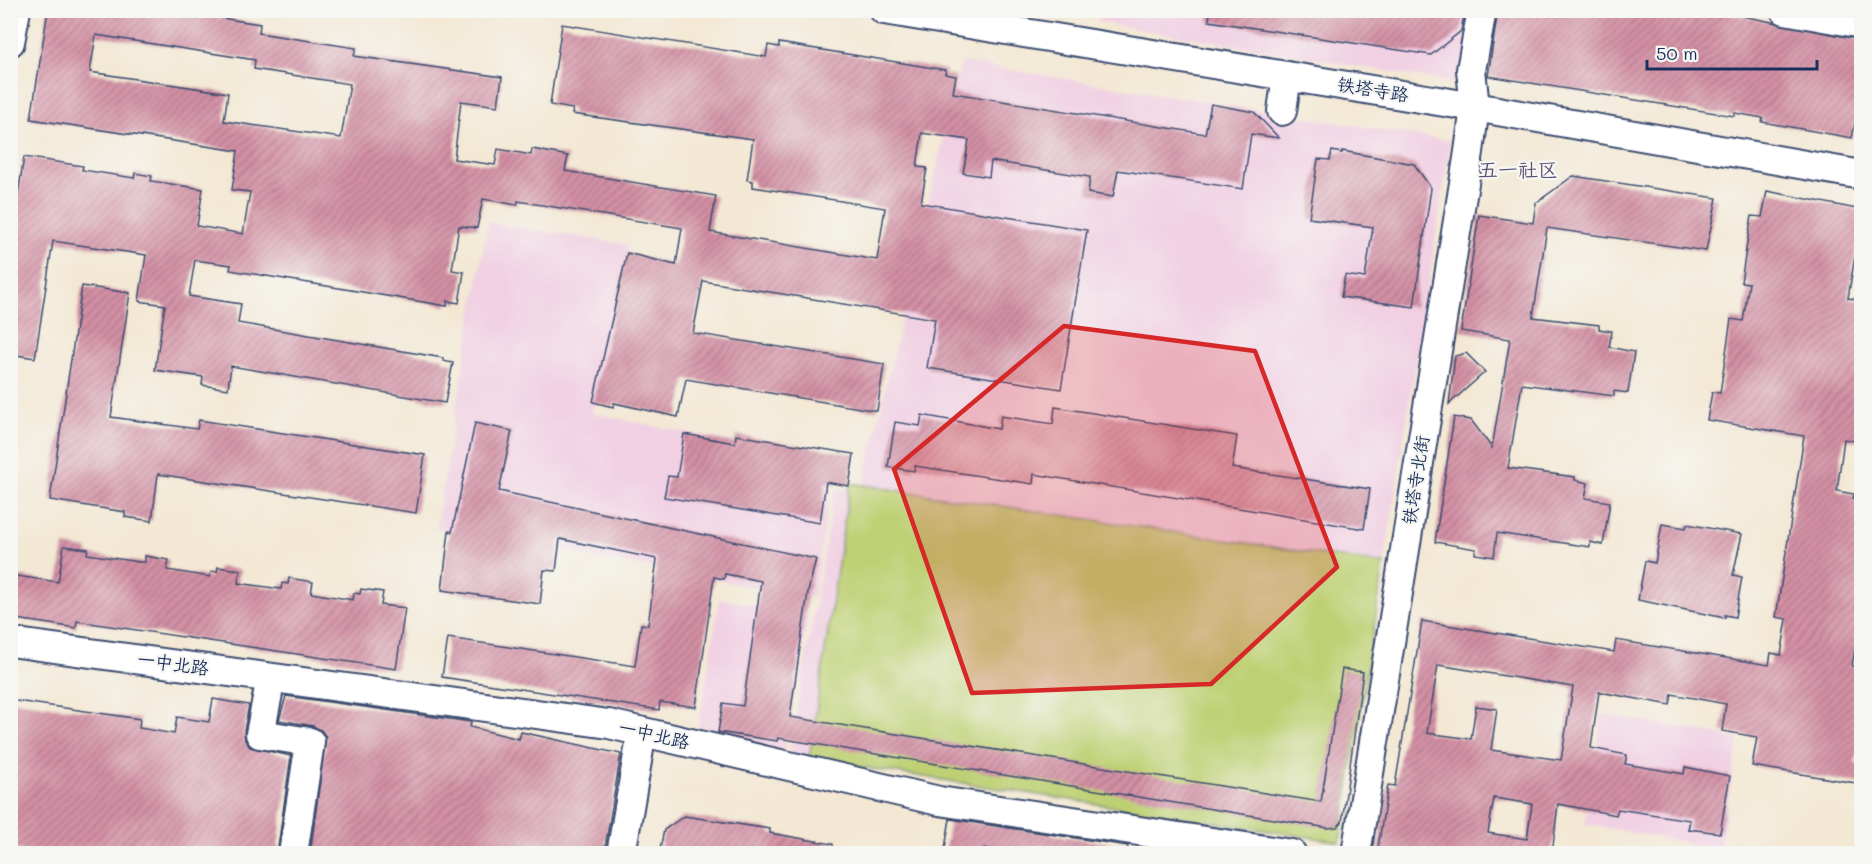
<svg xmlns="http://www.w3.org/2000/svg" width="1872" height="864" viewBox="0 0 1872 864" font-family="Mali,'LXGW WenKai TC',sans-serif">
<defs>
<pattern id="building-hatch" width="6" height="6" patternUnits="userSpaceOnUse" patternTransform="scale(1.5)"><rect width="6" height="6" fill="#d490a4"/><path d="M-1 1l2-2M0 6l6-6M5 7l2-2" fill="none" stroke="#ab7689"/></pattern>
</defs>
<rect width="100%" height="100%" fill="#f6f6f2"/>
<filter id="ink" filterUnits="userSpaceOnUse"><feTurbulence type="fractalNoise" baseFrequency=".0167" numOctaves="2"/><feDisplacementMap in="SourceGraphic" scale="12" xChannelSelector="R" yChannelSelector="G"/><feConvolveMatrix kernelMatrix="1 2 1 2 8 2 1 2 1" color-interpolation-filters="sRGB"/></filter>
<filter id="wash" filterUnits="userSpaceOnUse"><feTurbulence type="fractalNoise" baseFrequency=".008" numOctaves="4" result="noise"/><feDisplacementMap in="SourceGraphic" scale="24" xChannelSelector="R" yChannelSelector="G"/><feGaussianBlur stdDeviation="1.35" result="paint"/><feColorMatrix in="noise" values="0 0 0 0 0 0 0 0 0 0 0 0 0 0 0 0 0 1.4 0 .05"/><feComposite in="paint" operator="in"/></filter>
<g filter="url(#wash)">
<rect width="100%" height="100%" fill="#f3e8d4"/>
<g fill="#f1d0e3">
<polygon points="1100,10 1474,11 1461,84 1098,22"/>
<polygon points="961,62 1451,141 1340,842 789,755 835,489 862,491"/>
<polygon points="488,222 628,245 592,413 835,463 813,598 436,528"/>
<polygon points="720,599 808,615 784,756 696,740"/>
<polygon points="1602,714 1739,738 1720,849 1585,824"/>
</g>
<polygon fill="#bed073" stroke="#6c8068" stroke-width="1.5" points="850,483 1384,564 1340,842 809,759"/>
<g id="blocks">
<g fill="url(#building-hatch)" fill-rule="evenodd">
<path d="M48,10h122l18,3 72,11 -1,9 97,15 -2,8 148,21 -4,29 -37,-5 -7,58 41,6 3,-16 33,6 1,-6 36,7 -3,15 151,25 -6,36 167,28 8,-52 -132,-21v-6l-6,-1 6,-41 -181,-25 1,-5 -23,-4 12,-81 204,33 2,-12 11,2v-4l167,27 -1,4 11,2 -3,17 252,41 6,-30 43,8 25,26 -28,-4 -8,55 -125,-19 -5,27 -25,-4 2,-16 -99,-16 -2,16 -26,-4 6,-33 -47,-7 -5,34 10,1 -6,35 166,27 -26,159 -134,-21 8,-49 -232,-38 -10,52 191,31 -7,47 -191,-32 -8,38 -64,-14 -1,4 -20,-5 34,-149 49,12 6,-37 -164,-27 -1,4 -34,-6 -6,29 -18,-2 -7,44 12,2 -5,31 -12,-2v5l-217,-36 1,-5 -36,-5 -6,36 52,8 -3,19 205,35v3l10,2 -8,40 -214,-37 -3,23 -26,-4 1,-8 -48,-7 10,-65 -26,-4 7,-46 -93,-14 -18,117 -25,-4v-111l14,-86 59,9 -1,4 52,8 1,-5 17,3 -1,5 52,8 -6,37 46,8 7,-42 -18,-2 6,-39 -207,-32zM96,35l159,25 -1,9 96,15 -9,54 -117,-17 4,-28 -138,-21z"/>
<polygon points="1210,10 1465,10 1461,31 1431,55 1209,21"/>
<polygon points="1498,10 1712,10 1862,40 1862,89 1852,138 1762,122 1763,118 1735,113 1734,116 1488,76"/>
<polygon points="1332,151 1342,153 1342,151 1414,164 1431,188 1414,307 1341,297 1345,275 1365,278 1373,227 1309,218 1318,159 1330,160"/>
<polygon points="1573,176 1717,198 1706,251 1547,228 1533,317 1599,325 1599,329 1612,331 1609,347 1634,352 1628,393 1614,391 1614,396 1522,384 1508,468 1575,477 1575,480 1588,483 1585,498 1610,502 1603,545 1590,542 1590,547 1497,533 1494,557 1475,554 1476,549 1435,542 1454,417 1471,420 1492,448 1510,339 1461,331 1479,215 1533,223 1536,203"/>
<path d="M1767,191l95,19v34h-5l-9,54 14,2v142l-18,-3 -7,52 17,3 -1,4 9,1v132l-4,-1 -6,36 10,1v67l-7,30 7,1v19l-110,-18 5,-29 -35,-6 4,-27 -54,-10 -2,11 -71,-13 -8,56 36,7 -2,9 59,10 1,-7 45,9 -10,57 -32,-4 2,-9 -72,-11 -2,6 -58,-11 -6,50h-175l11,-69 7,1 27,-165 192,31 2,-12 153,25 2,-12 10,2 6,-36 -11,-2 28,-181 -97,-16 5,-28 8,1 11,-74 12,2 6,-38 -8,-1 6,-39 5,-27 10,1zM1438,665l135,22 -12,73 -70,-10 6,-41 -21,-3 -5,33 -44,-6zM1494,798l38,6 -5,35 -39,-6z"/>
<polygon points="82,286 130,293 111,417 197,429 199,420 425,455 416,513 158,474 152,521 125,517 125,512 50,500"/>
<polygon points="1466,353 1485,372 1449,404 1455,356"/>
<polygon points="1055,407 1237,436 1232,468 1370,489 1364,529 1034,474 1033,484 915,466 914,471 888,467 895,422 920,426 922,415 999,429 1001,416 1053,424"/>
<polygon points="475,423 512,431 499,491 816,559 808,592 790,717 1321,802 1342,669 1363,672 1342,822 1337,827 1328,828 778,738 777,741 718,732 723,703 743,706 761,581 725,574 724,579 714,577 696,707 660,702 659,710 442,677 448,638 635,666 641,624 648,625 657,559 560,539 556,571 544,570 540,604 442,590 449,531 452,532"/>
<polygon points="684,434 735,443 736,435 854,454 849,486 826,482 820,523 664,497 668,476 677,477"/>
<polygon points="1662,524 1686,528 1687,524 1742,534 1733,575 1742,577 1735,617 1725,615 1725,618 1638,600 1645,561 1655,563"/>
<polygon points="64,546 88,549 87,554 139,562 145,562 145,556 169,560 167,570 210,577 211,571 217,572 218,567 240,570 238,583 281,589 282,583 288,584 289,578 313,582 311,593 353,600 354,593 360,594 361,589 383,592 381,605 405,608 396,669 77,621 76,628 10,618 10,575 58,582"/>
<polygon points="286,696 471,722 470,727 519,739 521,732 621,754 604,854 310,854 326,737 321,730 313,726 279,720"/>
<polygon points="213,699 249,705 244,731 245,740 250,747 291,756 277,854 37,854 10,849 10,700 140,719 139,728 174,734 177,717 209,722"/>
<polygon points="684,816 770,829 770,833 833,844 832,854 659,854 664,830"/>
<polygon points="950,819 1128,846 1127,854 1017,854 984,848 983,854 944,854"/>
</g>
</g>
</g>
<g filter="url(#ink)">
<use href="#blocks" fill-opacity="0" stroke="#3b4b70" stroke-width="1.5"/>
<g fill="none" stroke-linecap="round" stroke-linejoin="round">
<defs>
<g id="minor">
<polyline points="884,10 1475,107 1862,175"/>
<polyline points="1785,10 1862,24"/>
<polyline points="10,42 16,10"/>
<polyline points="1282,111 1287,76"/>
<polyline points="10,642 609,724 939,801 1292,854"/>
<polyline points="271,678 260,734 310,742 293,854"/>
<polyline points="621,854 642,732"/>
<polyline points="1356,854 1469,152 1475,107 1471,70 1482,10"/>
</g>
</defs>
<use href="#minor" stroke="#3b4b70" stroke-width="32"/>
<use href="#minor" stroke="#fff" stroke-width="28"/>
</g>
</g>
<path fill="#d62828" fill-opacity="0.2" stroke="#d62828" stroke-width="4.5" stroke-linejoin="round" d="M1064,326l191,25 82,216 -126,117 -239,9 -78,-224z"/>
<g text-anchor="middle" stroke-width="4.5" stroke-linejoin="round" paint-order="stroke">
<g font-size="18" fill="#1b2f5e" stroke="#f6f6f2">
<text transform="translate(1373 90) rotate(9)" y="6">铁塔寺路</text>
<text transform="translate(1416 480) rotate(-81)" y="6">铁塔寺北街</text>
<text transform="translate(173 664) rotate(8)" y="6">一中北路</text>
<text transform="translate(654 735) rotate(13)" y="6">一中北路</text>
</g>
<g font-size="20" fill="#5c5176" stroke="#f6f6f2">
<text x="1518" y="177">五一社区</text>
</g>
</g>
<rect width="1872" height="864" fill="none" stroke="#f6f6f2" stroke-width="36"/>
<path d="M1647 60v9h170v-9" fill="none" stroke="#1b2f5e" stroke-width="3"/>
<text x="1656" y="60" font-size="18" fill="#1b2f5e" stroke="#f6f6f2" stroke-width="4.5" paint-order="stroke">50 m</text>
</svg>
